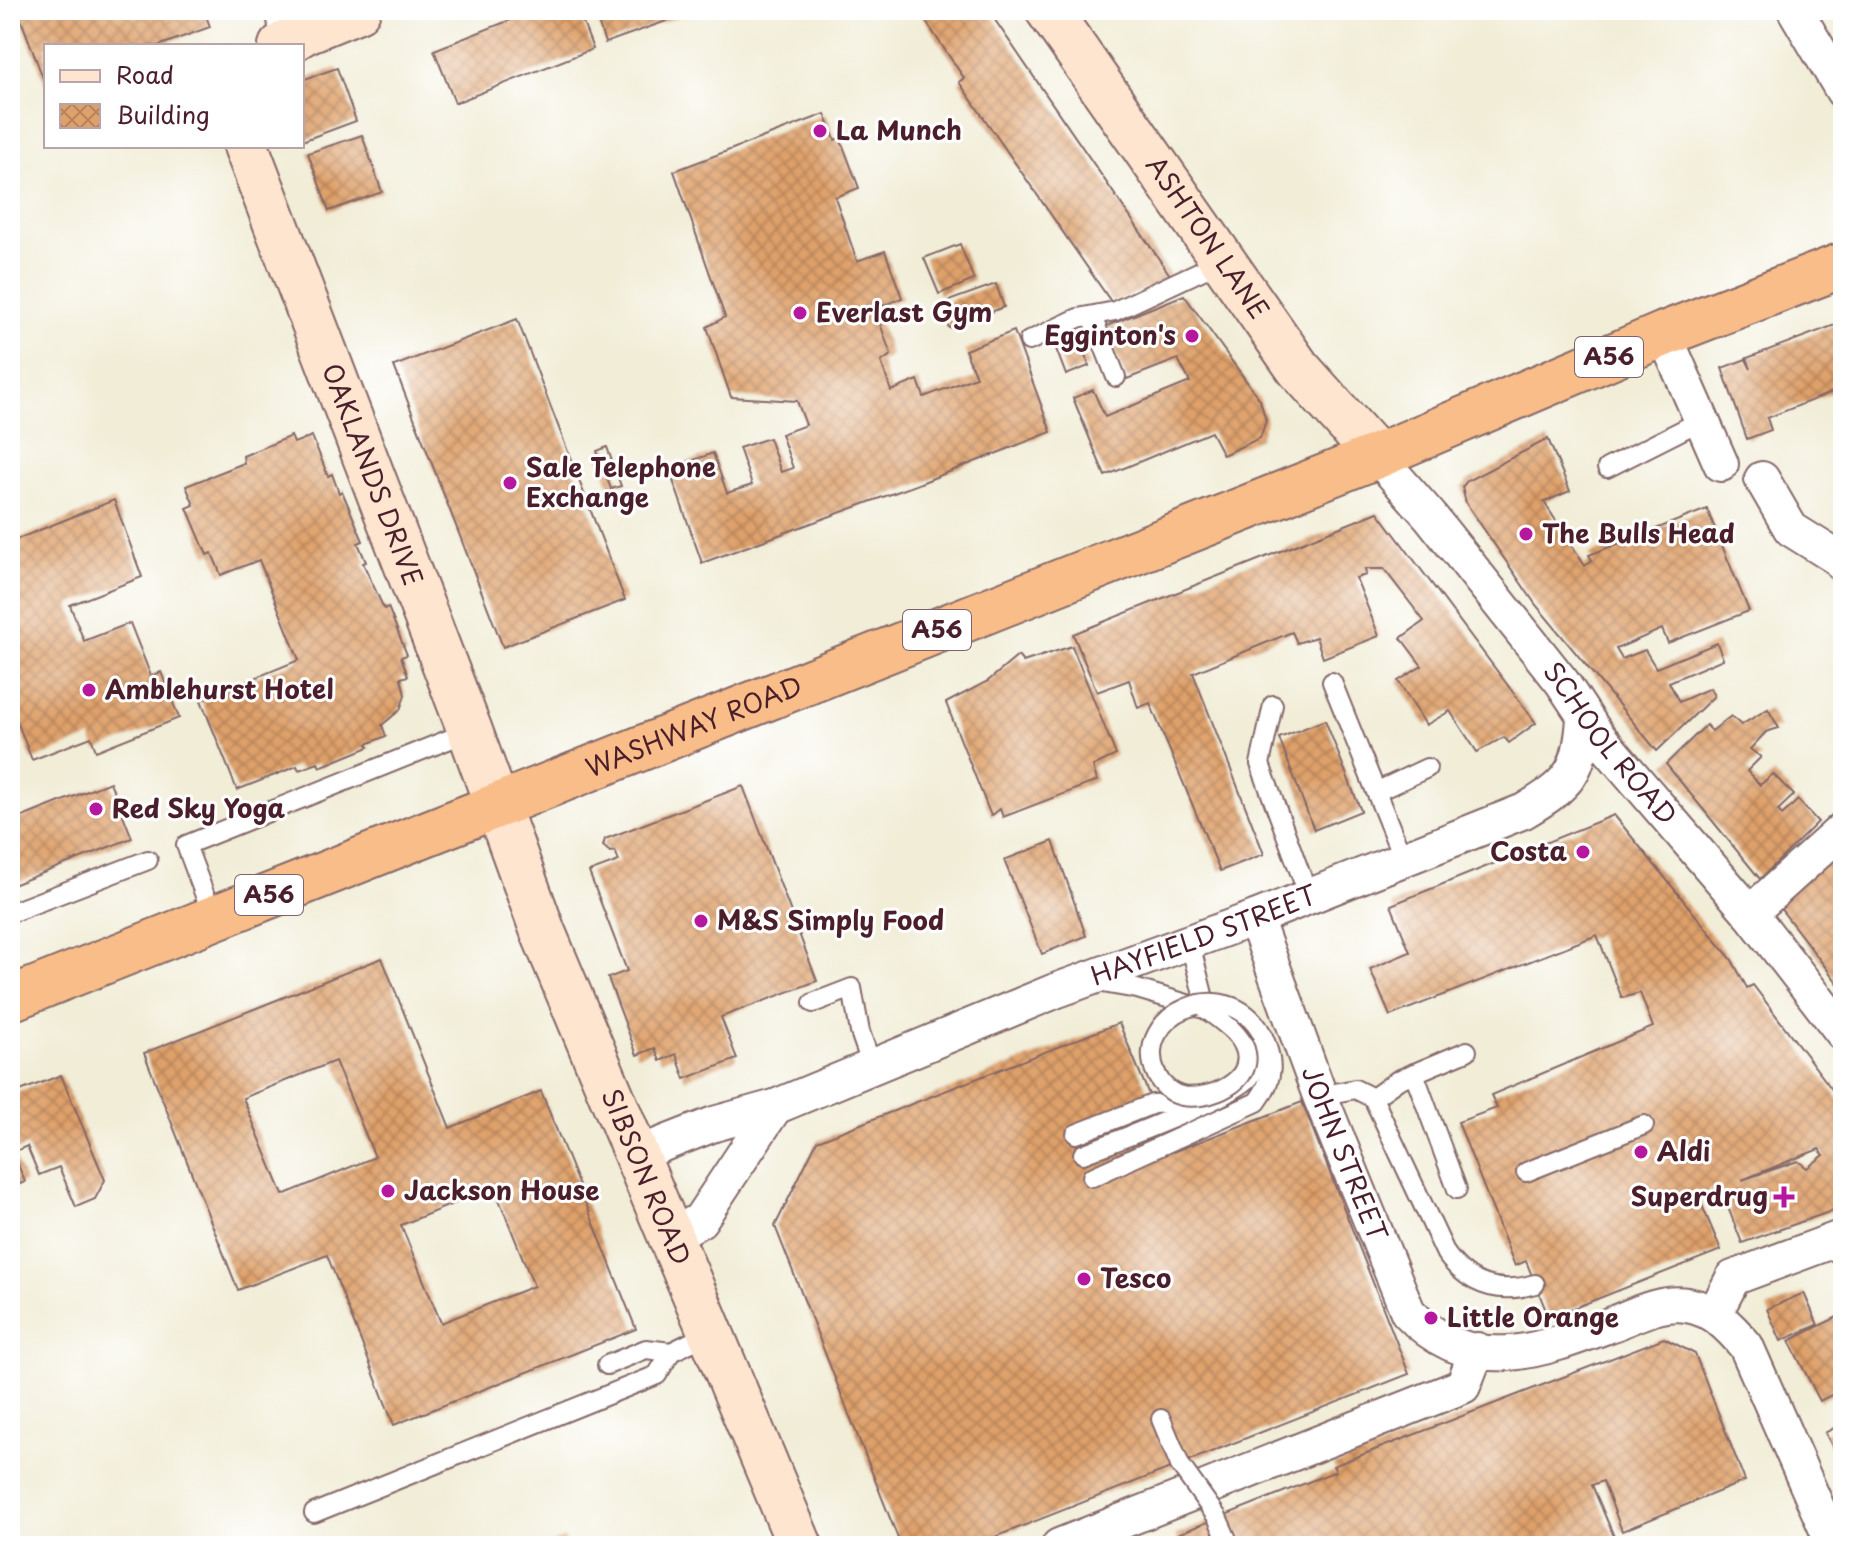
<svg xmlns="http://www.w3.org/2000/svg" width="1853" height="1556" viewBox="0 0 1853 1556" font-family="'Playpen Sans',sans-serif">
<defs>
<pattern id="building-cross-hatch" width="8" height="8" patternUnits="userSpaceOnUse" patternTransform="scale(2)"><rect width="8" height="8" fill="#dfa16b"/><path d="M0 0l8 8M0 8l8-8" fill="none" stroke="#b78358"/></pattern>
</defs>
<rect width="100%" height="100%" fill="#fff"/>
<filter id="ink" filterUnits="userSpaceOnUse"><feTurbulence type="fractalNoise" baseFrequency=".0125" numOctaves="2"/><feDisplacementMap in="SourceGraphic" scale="16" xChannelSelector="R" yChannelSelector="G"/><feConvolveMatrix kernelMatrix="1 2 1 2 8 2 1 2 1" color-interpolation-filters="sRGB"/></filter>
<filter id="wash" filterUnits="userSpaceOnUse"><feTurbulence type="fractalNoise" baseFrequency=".006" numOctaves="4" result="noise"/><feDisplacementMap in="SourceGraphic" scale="32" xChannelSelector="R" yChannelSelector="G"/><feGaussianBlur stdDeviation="1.8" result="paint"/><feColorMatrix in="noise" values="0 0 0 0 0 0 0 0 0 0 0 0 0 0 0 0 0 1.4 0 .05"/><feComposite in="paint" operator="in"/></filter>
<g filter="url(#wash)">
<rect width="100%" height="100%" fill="#f1edd7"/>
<g id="blocks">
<g fill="url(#building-cross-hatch)" fill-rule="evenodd">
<polygon points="40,10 204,10 210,27 158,46 46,46 46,86 20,17"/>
<polygon points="536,10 578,10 593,49 455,103 434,50"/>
<polygon points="594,10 697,10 605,43"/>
<polygon points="918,10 988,10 1172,278 1112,303 959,82 964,78"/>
<polygon points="337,68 356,121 302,141 302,80"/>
<polygon points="825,114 835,140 840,138 859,188 835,197 857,261 885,251 902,298 875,309 891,355 881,362 891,391 918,380 924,397 976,377 965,350 1014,331 1051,432 913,486 702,563 669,469 713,453 727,493 752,485 739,448 769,438 781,472 793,468 781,434 806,425 797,401 731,397 707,327 725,317 674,171"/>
<polygon points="362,135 382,192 329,211 308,153"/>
<polygon points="960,244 974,280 939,294 924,258"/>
<polygon points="996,284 1004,307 949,328 940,304"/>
<polygon points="1184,295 1260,400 1266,421 1260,438 1223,455 1211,432 1105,476 1073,398 1093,390 1105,417 1190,382 1178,359 1127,379 1104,327"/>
<polygon points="517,319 625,600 503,647 394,366"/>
<polygon points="1843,322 1843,388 1767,418 1771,430 1747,439 1722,368 1746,359 1751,369 1747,358"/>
<polygon points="1079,337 1089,366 1066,375 1055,346"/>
<polygon points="291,436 294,443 312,436 328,476 332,474 339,493 342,491 363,541 358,543 366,562 363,563 384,609 388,607 407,655 401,657 408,676 401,678 405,695 400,710 382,725 386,736 367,744 369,747 320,767 318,763 299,770 297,766 237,790 201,700 299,660 259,560 221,575 212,553 207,555 187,508 194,505 186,486 244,463 243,456"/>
<polygon points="1548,439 1570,491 1544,502 1585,566 1592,560 1589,555 1707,509 1749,611 1668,643 1662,629 1616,649 1622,659 1645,650 1656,668 1717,643 1723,659 1669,682 1679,702 1710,688 1714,696 1657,751 1536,605 1466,503 1462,487 1467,481"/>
<polygon points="607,447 621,486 611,489 597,451"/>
<polygon points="114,500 142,577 70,605 84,641 130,623 151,676 161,672 179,718 96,751 91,737 32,760 10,703 10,542"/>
<polygon points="1378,512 1536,723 1509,743 1504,737 1477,752 1450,711 1426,725 1398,681 1422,666 1401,638 1424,621 1384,569 1365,569 1366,575 1356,578 1379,636 1323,658 1316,637 1297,643 1292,632 1193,673 1264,854 1220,871 1150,703 1138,708 1129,680 1097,692 1073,634"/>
<polygon points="1072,646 1116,755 1093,766 1097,781 1003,817 1000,809 991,816 946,703 988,681 1018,656 1023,662"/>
<polygon points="1768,709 1779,728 1766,732 1750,749 1761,757 1747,771 1760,785 1773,774 1794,795 1778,810 1782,815 1798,800 1818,822 1760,879 1666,764 1706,725 1712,731 1731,716 1741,725"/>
<polygon points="1325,720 1361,811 1314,830 1279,738"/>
<polygon points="110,782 132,838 10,886 10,822"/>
<polygon points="743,786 817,981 721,1017 737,1059 685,1079 676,1054 660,1061 655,1048 637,1055 608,978 627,971 589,872 619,861 615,851 610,852 603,846 605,839"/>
<path d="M1614,815l118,145 15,28 6,-3 90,119v103l-101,36 -22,-56 -22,9 23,54 -172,68 -23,-57 -11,5 -57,-144 39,-14 -6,-13 162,-68 -13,-34 -18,5 -25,-63 -207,81 -20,-47 40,-17 -19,-47zM1819,1149l5,6 -17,13 -9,-7 -56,19z"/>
<polygon points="1843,836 1842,887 1843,990 1774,900"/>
<polygon points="1053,841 1086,936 1042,954 1004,860"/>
<path d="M382,958l68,170 91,-37 95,238 -242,96 -67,-170 -89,35 -94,-237zM335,1061l40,96 -92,38 -40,-97zM494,1187l40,99 -93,37 -40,-98z"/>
<polygon points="1119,1023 1173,1152 1302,1102 1409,1374 972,1546 901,1546 775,1226 817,1141"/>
<polygon points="61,1075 105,1180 95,1199 76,1207 59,1167 39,1175 27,1146 13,1152 25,1182 10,1188 10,1095"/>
<polygon points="1804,1293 1818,1325 1781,1341 1767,1309"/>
<polygon points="1843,1314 1843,1389 1820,1401 1789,1341"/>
<polygon points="1664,1338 1695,1354 1745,1481 1622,1531 1603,1481 1592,1485 1618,1546 1179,1546 1175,1535 1336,1471 1333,1466"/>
<polygon points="1843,1423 1843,1466 1825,1433"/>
<polygon points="564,1538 567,1546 546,1546"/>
</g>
</g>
</g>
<g filter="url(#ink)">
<use href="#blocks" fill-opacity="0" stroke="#846767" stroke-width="2"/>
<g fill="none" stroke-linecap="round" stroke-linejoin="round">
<defs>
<g id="lane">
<polyline points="276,10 280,46"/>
<polyline points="1092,316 1116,377"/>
<polyline points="1029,341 1078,318 1115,311 1224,260"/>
<polyline points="1607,468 1702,420"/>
<polyline points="1332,682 1403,859"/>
<polyline points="1273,705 1260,764 1309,897"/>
<polyline points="1376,792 1427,768"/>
<polyline points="10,913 148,860"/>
<polyline points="213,917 186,845 470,731"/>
<polyline points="1189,940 1207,1010"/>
<polyline points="1097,982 1137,989 1204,1009"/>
<polyline points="813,1003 852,988 860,1032 872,1066"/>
<polyline points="1414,1073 1457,1189"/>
<path d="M1320,1096l35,-7 18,9 73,156c23,31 52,41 89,30"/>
<polyline points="1373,1098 1398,1080 1467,1051"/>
<polyline points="1076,1134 1153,1104 1195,1102"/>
<path d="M1083,1154c32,-13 149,-56 166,-76 10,-13 13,-26 13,-41"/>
<polyline points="1526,1172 1644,1125"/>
<path d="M1092,1177l165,-75c18,-24 17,-41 5,-68"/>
<polyline points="607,1365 646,1349 671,1352"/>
<polyline points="1161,1419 1180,1465"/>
<polyline points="314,1513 657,1375 671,1352 712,1332"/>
<polyline points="1217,1517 1230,1546"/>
</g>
<g id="street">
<polyline points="1795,10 1843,91"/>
<polyline points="1664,334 1721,464"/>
<path id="s1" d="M1377,456l53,60 132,166 35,53 153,178 93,120"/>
<polyline points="1762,479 1791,529 1839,559 1843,565"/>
<polyline points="1750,913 1843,829"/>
<path id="s2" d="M1255,918l65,178 88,216c64,68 135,38 209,10 21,-9 47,-21 70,-17 26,4 43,22 59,41l88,200"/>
<path id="s3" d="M635,1155l79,-31 61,-17 280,-116 200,-73 269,-107c45,-27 56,-38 60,-92"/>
<polyline points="672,1236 700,1220 775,1107"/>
<polyline points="1714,1315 1733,1278 1843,1237"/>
<polyline points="1059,1546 1463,1386 1477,1350"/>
</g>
<g id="secondary">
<path id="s4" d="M1048,10l250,358 79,88"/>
<polyline points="281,46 304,32 358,10"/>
<path id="s5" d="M246,146l224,585 73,201 257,614"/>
</g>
<g id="highway">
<path id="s6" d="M10,999l1367,-543 287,-122 179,-69"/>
</g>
</defs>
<use href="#lane" stroke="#846767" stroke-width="22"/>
<use href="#street" stroke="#846767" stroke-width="38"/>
<use href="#secondary" stroke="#846767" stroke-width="48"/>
<use href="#highway" stroke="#846767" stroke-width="48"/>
<use href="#lane" stroke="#fff" stroke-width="18"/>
<use href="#street" stroke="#fff" stroke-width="34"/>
<use href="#secondary" stroke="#fde5d0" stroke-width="44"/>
<use href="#highway" stroke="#f9bd89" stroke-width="44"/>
<defs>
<g id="lane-bridge">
<path d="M1207,1010c14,11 32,22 38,39 11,33 -37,52 -63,47 -11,-2 -22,-12 -26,-23 -25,-57 71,-103 106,-39"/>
<polyline points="1180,1465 1217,1517"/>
</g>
</defs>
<use href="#lane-bridge" stroke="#846767" stroke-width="22" stroke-linecap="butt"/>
<use href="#lane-bridge" stroke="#fff" stroke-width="18"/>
</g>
</g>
<g fill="#b5179e" stroke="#fff" stroke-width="3">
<circle cx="820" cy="131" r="8"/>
<circle cx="800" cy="313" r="8"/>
<circle cx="1192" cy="336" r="8"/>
<circle cx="510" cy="483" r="8"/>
<circle cx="1526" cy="534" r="8"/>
<circle cx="89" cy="690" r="8"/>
<circle cx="96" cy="809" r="8"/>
<circle cx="1583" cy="852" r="8"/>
<circle cx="701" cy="921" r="8"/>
<circle cx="1641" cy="1152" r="8"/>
<circle cx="388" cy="1191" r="8"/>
<path d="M1780 1185h8v8h8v8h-8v8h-8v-8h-8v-8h8z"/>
<circle cx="1084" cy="1279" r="8"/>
<circle cx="1431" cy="1318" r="8"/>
</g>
<g text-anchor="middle" stroke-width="6" stroke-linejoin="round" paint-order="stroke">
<g fill="#fff" stroke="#80626b" stroke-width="2">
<rect x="1575" y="337" width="68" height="40" rx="6"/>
<rect x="903" y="610" width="68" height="40" rx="6"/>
<rect x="235" y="875" width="68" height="40" rx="6"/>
</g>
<g font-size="24" font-weight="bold" fill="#4a1f2b">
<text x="1609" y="365">A56</text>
<text x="937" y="638">A56</text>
<text x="269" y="903">A56</text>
</g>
<g font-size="26" font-weight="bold" fill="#4a1f2b" stroke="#fff" text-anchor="start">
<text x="836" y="140">La Munch</text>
<text x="816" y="322">Everlast Gym</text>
<text x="1176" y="345" text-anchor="end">Egginton's</text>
<text x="526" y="477">Sale Telephone<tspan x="526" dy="30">Exchange</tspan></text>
<text x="1542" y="543">The Bulls Head</text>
<text x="105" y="699">Amblehurst Hotel</text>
<text x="112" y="818">Red Sky Yoga</text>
<text x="1567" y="861" text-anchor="end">Costa</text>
<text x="717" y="930">M&amp;S Simply Food</text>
<text x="1657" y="1161">Aldi</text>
<text x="404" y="1200">Jackson House</text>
<text x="1768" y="1206" text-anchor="end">Superdrug</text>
<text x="1100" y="1288">Tesco</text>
<text x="1447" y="1327">Little Orange</text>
</g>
<g font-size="26" fill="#4a1f2b" stroke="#fff">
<text dy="9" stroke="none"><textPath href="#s4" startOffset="278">ASHTON LANE</textPath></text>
<text dy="9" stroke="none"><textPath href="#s5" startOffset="352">OAKLANDS DRIVE</textPath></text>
<text dy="9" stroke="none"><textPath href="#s6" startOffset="736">WASHWAY ROAD</textPath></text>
<text dy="9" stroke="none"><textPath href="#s1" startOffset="370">SCHOOL ROAD</textPath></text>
<text dy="9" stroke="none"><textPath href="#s3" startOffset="610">HAYFIELD STREET</textPath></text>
<text dy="9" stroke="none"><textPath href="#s2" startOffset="252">JOHN STREET</textPath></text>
<text dy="9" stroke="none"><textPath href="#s5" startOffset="1106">SIBSON ROAD</textPath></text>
</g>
</g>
<rect width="1853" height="1556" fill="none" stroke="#fff" stroke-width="40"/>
<rect x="44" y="44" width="260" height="104" fill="#ffffff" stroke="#b7a5aa" stroke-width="2"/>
<rect x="60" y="70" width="40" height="12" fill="#fde5d0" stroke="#b7a5aa" stroke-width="2"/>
<text x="116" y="84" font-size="24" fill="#4a1f2b">Road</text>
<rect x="60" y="104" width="40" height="24" fill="url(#building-cross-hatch)" stroke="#b7a5aa" stroke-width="2"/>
<text x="116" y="124" font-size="24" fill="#4a1f2b">Building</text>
</svg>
